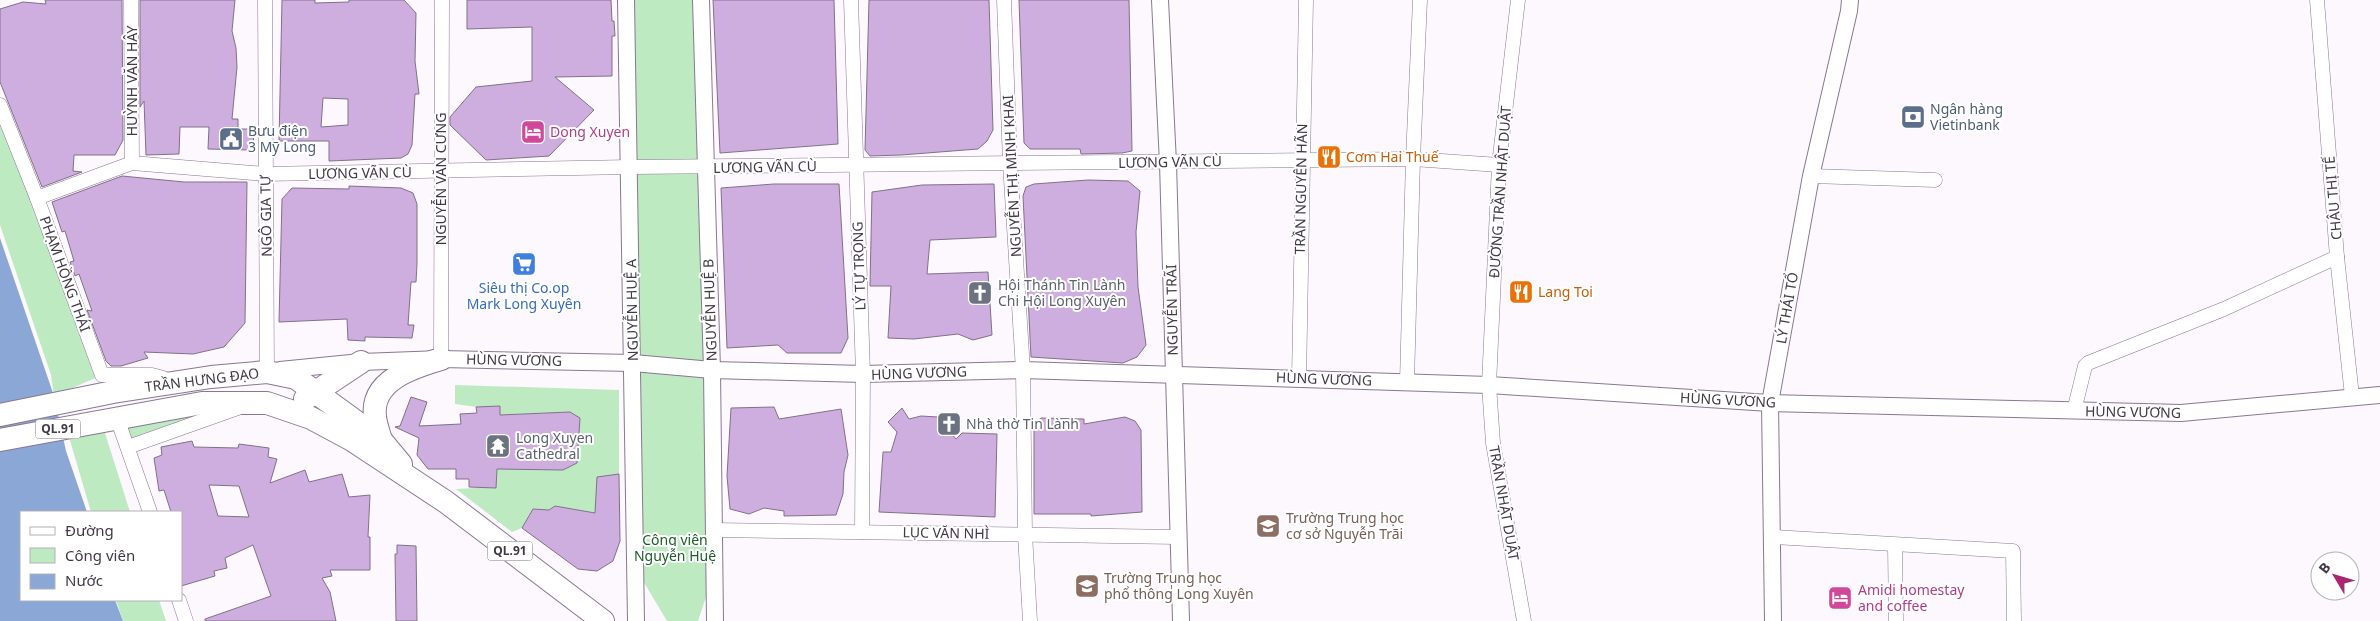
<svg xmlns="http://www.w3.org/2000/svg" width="2380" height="621" viewBox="0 0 2380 621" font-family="'Noto Sans',sans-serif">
<rect width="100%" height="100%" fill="#fcf8fe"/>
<g fill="#beeac2">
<polygon points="626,0 698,0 715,570 698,621 667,621 636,569"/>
<polygon points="0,105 102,375 54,396 51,375 0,225"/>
<polygon points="455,385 619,390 619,474 595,513 555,506 549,510 533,509 522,528 512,532 456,489 496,487 497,469 563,470 577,463 580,418 570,412 500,415 500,406 476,407 455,404"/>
<polygon points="202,415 132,440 124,422 141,417"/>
<polygon points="104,430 130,512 91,512 69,437"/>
<polygon points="116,600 159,600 166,621 123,621"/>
</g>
<polygon fill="#8aa7d5" points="0,238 54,396 66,451 87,512 21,512 21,600 115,600 123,621 0,621"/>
<g fill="#cdaede" stroke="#81708b" fill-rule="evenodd">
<polygon points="45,0 122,0 123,140 115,155 74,155 73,171 82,172 42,187 0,82 0,9 23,2 46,4"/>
<polygon points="140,0 235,0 232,31 236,48 237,67 232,119 238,119 238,129 254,129 253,150 208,149 209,127 180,127 179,154 146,155 144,101 140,107"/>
<path d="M282,0h33v3l34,-1v-2h55l12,13 -1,48 4,33h-4l-3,51 -4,9 -7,4 -72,3v-20h-50zM323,98l25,1v26l-27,2z"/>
<polygon points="467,0 611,0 612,21 614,21 615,36 612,36 612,76 555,77 594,110 549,156 486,160 450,125 450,117 476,87 532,81 532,27 467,29"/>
<polygon points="713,0 834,0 838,144 720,153"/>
<polygon points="869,0 989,0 993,130 987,141 978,149 901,155 870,156 865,150"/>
<polygon points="1019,0 1129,0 1132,151 1122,153 1081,154 1080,149 1030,149 1024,143"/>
<polygon points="122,176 184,182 247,182 245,323 224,347 193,354 144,352 148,358 121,366 111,366 106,361 87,310 92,311 79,274 75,276 70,262 74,261 65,231 62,232 52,202"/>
<polygon points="1088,180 1128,181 1140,191 1136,232 1138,287 1146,345 1137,357 1123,363 1031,357 1023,196 1026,187 1034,184"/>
<polygon points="774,184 839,184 848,338 841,353 787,353 778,345 727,348 721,188"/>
<polygon points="994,184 996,237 930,240 927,274 988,272 992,335 973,340 958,334 914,339 888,338 891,286 870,286 872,192 922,185"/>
<polygon points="349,186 401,188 413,193 417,204 417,264 416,282 411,282 408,325 414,325 412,338 365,337 365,341 348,340 347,319 279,322 282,199 292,188 349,189"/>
<polygon points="411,397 427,402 419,426 461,424 460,414 477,413 476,407 500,406 500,415 570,412 580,418 577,463 563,470 497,469 496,488 469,487 469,479 456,479 456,469 428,469 417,455 419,438 395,427 400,426"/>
<polygon points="774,407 779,419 841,409 848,455 844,472 843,494 836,515 784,516 784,511 764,508 749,514 730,509 727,476 731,408"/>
<polygon points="902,408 909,419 921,416 938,417 956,439 962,433 997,434 995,517 879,512 883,452 891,452 897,432 888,422"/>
<polygon points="1125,417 1135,421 1141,430 1142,512 1091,516 1091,514 1034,514 1034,424 1041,418 1084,419 1084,424"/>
<path d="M192,441l2,6 44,1 1,-4 30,4 -1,9 9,2 -7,24 35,-13 4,12 33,-8 7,23 21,-2 -2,42h2v33h-40l2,6 -10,2 8,14 6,29h-131v-2l66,-23 -18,-51 -28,13 2,10 -13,3 1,5 -34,10v-74h-10l-7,-22 -5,1 -5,-33 8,-3 -1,-8zM209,485l30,1 10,31 -31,-1z"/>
<polygon points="619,474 620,541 613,561 597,571 578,569 522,528 533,509 549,510 555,506 595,513 597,477"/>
<polygon points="397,545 416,546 417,621 396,621 395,554 397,554"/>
</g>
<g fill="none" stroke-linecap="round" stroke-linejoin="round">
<defs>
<g id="minor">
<polyline points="131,0 132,163"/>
<polyline points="265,0 267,372"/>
<polyline points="851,0 863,374 862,532"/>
<polyline points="1004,0 1010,163 1023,370 1025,534 1030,621"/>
<polyline points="1518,0 1499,165 1489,385 1493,443 1524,621"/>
<polyline points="2317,0 2337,257 2352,396"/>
<polyline points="0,105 37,198 102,375 152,375 163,378"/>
<polyline points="1811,176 1935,180"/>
<polyline points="37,198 132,163 265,174 630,167 1413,159 1499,165"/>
<polyline points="441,359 442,0"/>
<polyline points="1299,379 1306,0"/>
<polyline points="1407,382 1413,159 1420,0"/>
<polyline points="2074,411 2085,366 2088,363 2224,309 2337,257"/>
<polyline points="117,418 150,512"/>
<polyline points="128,447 238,408"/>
<polyline points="714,530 1177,537"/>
<polyline points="1773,537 2013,551 2014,621"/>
<polyline points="1895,546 1896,621"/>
<polyline points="179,600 186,621"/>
</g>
<g id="tertiary">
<polyline points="626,0 636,621"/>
<polyline points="701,0 712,370 715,621"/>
<polyline points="1160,0 1168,163 1181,621"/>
<polyline points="280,370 361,362 441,359 633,363 712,370 863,374 1023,370 1489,385 1770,403 2181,413 2380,395"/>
<polyline points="1773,621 1770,403 1811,176 1849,11 1850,0"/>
</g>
<g id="trunk">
<polyline points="305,399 361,362"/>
<polyline points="0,415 113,392 211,377 267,372 296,378 381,440 401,464"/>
<polyline points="0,440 202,403 267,403 311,418 352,440 446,502 603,621"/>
<path d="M381,440c-2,-7 -5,-15 -6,-23 -5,-37 39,-50 66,-58"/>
</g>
</defs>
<use href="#minor" stroke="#897792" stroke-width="15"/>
<use href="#tertiary" stroke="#897792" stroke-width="18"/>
<use href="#trunk" stroke="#897792" stroke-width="24"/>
<use href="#minor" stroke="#fff" stroke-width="14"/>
<use href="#tertiary" stroke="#fff" stroke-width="16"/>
<use href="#trunk" stroke="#fff" stroke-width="22"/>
</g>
<defs>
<symbol id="bank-square" viewBox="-11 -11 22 22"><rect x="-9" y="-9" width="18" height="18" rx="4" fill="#5c6f8a" stroke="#fff"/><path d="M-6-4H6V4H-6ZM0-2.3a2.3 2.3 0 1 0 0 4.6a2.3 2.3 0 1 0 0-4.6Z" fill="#fff"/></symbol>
<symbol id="hotel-square" viewBox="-11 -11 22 22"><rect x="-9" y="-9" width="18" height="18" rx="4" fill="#d1479c" stroke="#fff"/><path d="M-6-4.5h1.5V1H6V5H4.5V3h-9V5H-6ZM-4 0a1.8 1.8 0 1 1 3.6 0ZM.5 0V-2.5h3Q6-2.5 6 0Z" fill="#fff"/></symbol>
<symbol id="civic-square" viewBox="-11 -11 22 22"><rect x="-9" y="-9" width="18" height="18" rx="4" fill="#5c6f8a" stroke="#fff"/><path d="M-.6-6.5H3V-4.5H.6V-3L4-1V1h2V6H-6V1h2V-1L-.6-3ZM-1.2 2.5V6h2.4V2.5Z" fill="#fff"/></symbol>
<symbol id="restaurant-square" viewBox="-11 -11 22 22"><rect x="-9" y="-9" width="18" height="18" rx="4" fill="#e8710a" stroke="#fff"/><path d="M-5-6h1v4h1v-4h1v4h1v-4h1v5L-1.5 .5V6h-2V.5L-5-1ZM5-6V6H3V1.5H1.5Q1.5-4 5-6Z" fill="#fff"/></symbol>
<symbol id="supermarket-square" viewBox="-11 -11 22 22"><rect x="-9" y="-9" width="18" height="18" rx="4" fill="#3f7fe0" stroke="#fff"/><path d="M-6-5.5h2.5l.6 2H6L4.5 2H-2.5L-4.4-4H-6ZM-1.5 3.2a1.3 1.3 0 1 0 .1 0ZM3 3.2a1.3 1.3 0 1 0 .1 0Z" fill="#fff"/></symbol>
<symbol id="church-square" viewBox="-11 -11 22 22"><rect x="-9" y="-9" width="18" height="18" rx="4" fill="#6b7280" stroke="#fff"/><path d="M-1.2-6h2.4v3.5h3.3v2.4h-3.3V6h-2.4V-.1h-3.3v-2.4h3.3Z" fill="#fff"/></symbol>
<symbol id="temple-square" viewBox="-11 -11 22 22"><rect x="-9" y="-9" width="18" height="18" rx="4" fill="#6b7280" stroke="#fff"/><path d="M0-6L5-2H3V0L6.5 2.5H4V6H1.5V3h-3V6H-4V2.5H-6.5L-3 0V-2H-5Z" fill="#fff"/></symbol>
<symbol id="school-square" viewBox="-11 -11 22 22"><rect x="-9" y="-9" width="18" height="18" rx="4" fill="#8d6e63" stroke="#fff"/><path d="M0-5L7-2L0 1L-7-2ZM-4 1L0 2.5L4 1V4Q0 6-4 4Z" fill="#fff"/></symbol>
</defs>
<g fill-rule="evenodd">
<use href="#bank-square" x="1899" y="103" width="28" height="28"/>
<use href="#hotel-square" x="519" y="118" width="28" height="28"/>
<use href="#civic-square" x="217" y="125" width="28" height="28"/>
<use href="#restaurant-square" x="1315" y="143" width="28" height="28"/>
<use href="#supermarket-square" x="510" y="250" width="28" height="28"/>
<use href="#restaurant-square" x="1507" y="278" width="28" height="28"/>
<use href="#church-square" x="966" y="279" width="28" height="28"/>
<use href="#church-square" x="935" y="410" width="28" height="28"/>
<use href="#temple-square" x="484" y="432" width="28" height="28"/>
<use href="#school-square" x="1254" y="512" width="28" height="28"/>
<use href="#school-square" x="1073" y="572" width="28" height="28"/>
<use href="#hotel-square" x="1826" y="584" width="28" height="28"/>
</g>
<g text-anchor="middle" stroke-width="4" stroke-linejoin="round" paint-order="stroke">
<g fill="#fff" stroke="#7a747d" stroke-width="1">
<rect x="35.5" y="419.5" width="45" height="19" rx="4"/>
<rect x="487.5" y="541.5" width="45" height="19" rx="4"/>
</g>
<g font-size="12" font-weight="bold" fill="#413945">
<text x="58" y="433">QL.91</text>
<text x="510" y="555">QL.91</text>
</g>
<g font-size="14" fill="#413945" stroke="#fff">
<text transform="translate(132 81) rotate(-90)" y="5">HUỲNH VĂN HÂY</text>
<text transform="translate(1170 162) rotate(-1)" y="5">LƯƠNG VÃN CÙ</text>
<text transform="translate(765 167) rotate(-1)" y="5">LƯƠNG VÃN CÙ</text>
<text transform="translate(360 173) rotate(-1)" y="5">LƯƠNG VÃN CÙ</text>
<text transform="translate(1012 176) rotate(-93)" y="5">NGUYỄN THỊ MINH KHAI</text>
<text transform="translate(441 179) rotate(-90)" y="5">NGUYỄN VĂN CƯNG</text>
<text transform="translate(1301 189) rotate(-89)" y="5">TRẦN NGUYÊN HÃN</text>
<text transform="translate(1500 192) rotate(-86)" y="5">ĐƯỜNG TRẦN NHẬT DUẬT</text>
<text transform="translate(2333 198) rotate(-95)" y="5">CHÂU THỊ TẾ</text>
<text transform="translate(266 216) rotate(-91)" y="5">NGÔ GIA TỰ</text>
<text transform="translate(859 266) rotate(-92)" y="5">LÝ TỰ TRỌNG</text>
<text transform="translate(65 274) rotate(70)" y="5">PHẠM HỒNG THÁI</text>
<text transform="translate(1787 308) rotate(-80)" y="5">LÝ THÁI TỔ</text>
<text transform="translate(632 310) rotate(-91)" y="5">NGUYỄN HUỆ A</text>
<text transform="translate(710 310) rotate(-92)" y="5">NGUYỄN HUỆ B</text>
<text transform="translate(1172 310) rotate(-91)" y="5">NGUYỄN TRÃI</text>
<text transform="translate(514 360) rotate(1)" y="5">HÙNG VƯƠNG</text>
<text transform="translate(919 373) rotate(-2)" y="5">HÙNG VƯƠNG</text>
<text transform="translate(1324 379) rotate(2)" y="5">HÙNG VƯƠNG</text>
<text transform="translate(202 380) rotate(-7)" y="5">TRẦN HƯNG ĐẠO</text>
<text transform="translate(1728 400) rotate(3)" y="5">HÙNG VƯƠNG</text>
<text transform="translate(2133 412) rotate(1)" y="5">HÙNG VƯƠNG</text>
<text transform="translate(1504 503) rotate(80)" y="5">TRẦN NHẬT DUẬT</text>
<text transform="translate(946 533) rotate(1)" y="5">LỤC VĂN NHÌ</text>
</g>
<g font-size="14" fill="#4e5e75" stroke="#fff" text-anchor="start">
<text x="1930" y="114">Ngân hàng<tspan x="1930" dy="16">Vietinbank</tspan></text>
<text x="248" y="136">Bưu điện<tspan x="248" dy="16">3 Mỹ Long</tspan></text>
</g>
<g font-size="14" fill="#b23c85" stroke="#fff" text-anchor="start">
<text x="550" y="137">Dong Xuyen</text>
<text x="1858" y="595">Amidi homestay<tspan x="1858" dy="16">and coffee</tspan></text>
</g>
<g font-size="14" fill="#c56008" stroke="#fff" text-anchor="start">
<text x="1346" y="162">Cơm Hai Thuế</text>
<text x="1538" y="297">Lang Toi</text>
</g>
<g font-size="14" fill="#5b616d" stroke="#fff" text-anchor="start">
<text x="998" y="290">Hội Thánh Tin Lành<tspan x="998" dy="16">Chi Hội Long Xuyên</tspan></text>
<text x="966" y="429">Nhà thờ Tin Lành</text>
<text x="516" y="443">Long Xuyen<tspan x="516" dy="16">Cathedral</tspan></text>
</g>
<g font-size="14" fill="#366cbe" stroke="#fff">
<text x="524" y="293">Siêu thị Co.op<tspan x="524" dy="16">Mark Long Xuyên</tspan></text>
</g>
<g font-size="14" fill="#785e54" stroke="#fff" text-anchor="start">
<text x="1286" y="523">Trường Trung học<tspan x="1286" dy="16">cơ sở Nguyễn Trãi</tspan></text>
<text x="1104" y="583">Trường Trung học<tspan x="1104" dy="16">phổ thông Long Xuyên</tspan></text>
</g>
<g font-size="14" fill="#1b5c28" stroke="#fff">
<text x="675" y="545">Công viên<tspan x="675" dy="16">Nguyễn Huệ</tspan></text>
</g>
</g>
<rect x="20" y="511" width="162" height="90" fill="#ffffff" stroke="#b3b0b5"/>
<rect x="30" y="527" width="25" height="8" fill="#ffffff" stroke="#b3b0b5"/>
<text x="65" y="536" font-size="15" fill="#413945">Đường</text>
<rect x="30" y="548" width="25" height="15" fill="#beeac2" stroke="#b3b0b5"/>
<text x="65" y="561" font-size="15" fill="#413945">Công viên</text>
<rect x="30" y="574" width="25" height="15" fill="#8aa7d5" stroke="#b3b0b5"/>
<text x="65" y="586" font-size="15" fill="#413945">Nước</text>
<g transform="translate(2335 576) rotate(308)"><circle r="24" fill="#ffffff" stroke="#b3b0b5"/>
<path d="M0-4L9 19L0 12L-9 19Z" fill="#a92671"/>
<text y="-8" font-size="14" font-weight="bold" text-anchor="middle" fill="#413945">B</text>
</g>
</svg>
